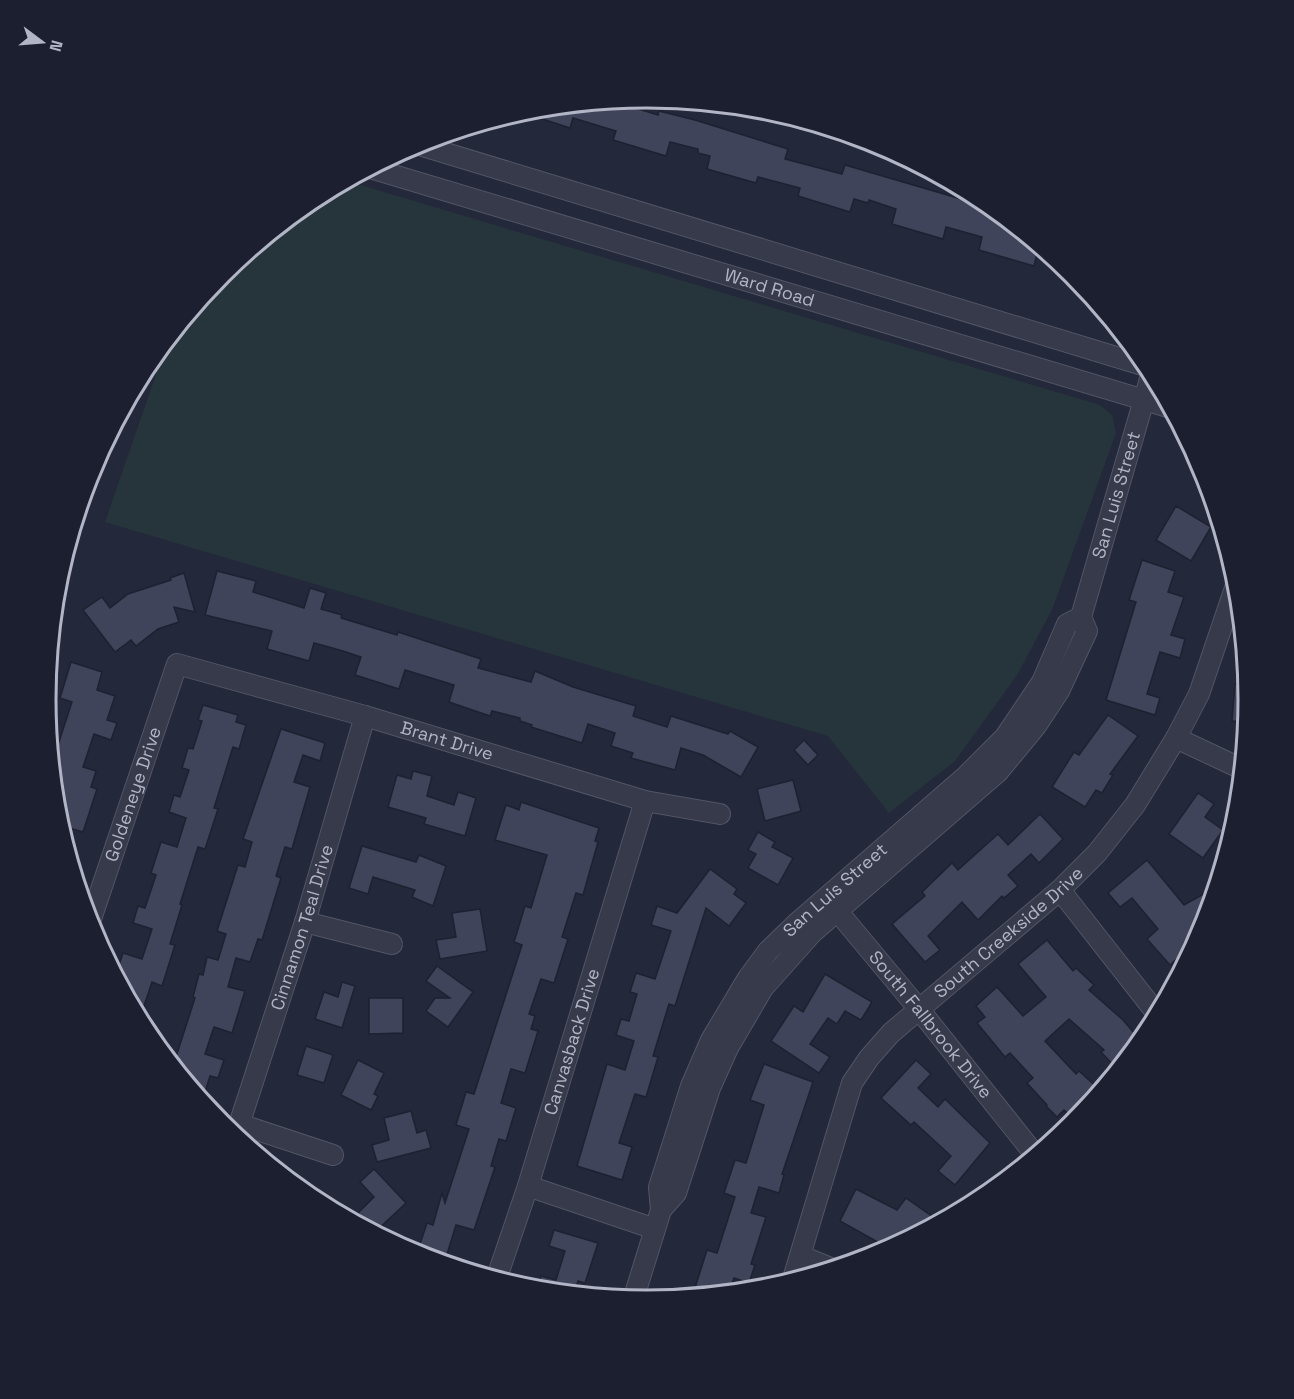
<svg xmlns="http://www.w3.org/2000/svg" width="1294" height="1399" viewBox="0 0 1294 1399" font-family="'Space Grotesk',sans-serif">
<rect width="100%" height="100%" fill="#23283a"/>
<polygon fill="#26353c" points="347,181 1100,405 1112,415 1116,433 1052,610 1017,675 955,761 889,813 828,736 105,522 169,337 222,274 313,199"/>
<g fill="#3f445a" stroke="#1e2131" stroke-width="1.5">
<polygon points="613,101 658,115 659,111 695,120 788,149 785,159 842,174 845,165 978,204 980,198 1039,246 1034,266 979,250 982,237 946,227 943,239 892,224 896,209 869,200 868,203 854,199 850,212 798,196 800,188 758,177 756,183 707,169 710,156 698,153 698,149 670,142 666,156 613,140 616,131 573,118 570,128 521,112"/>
<polygon points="1176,506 1211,527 1191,561 1156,540"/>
<polygon points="1142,560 1175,571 1168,592 1184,597 1171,635 1185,639 1180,658 1160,652 1147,694 1160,698 1155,715 1106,700 1136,602 1129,600"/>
<polygon points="217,571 256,581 253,592 304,608 310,588 326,593 321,609 342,615 341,618 397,635 398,632 481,659 478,668 531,682 535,671 573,687 636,706 633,716 667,727 671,716 728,734 730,731 758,747 741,777 703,755 681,748 675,770 631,758 633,753 611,746 615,733 588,724 582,743 531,727 532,725 520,721 520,718 492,711 490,716 449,702 454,685 405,670 399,689 355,675 361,657 343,651 314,643 309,661 267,649 272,631 205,615"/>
<polygon points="184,573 195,612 174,607 179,622 158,629 136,646 131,640 115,652 83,610 102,597 110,608 128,594 171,580 170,578"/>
<polygon points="71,662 102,672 97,690 115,696 107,720 117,723 111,740 94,734 83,767 96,771 91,787 97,789 83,832 59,825 51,756 54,757 72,702 60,698"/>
<polygon points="1235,684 1248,685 1247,722 1232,721"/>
<polygon points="203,705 238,715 236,722 246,725 239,749 233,747 214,808 218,809 205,849 198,847 180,904 182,905 170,944 175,945 162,986 152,982 139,1021 118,981 121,972 117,971 123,953 142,959 152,929 133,923 138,906 145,908 156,875 151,873 161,842 177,847 186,818 169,812 174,795 180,797 189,770 182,768 188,748 193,749 202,721 198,720"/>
<polygon points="1108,715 1138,736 1110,774 1113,775 1102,793 1096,790 1085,807 1052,787 1074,752 1079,755"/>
<polygon points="281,729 325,743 320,761 303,755 294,782 310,787 296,835 292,849 285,847 276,876 281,878 262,940 258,939 250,962 236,958 228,987 245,991 232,1033 214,1027 205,1054 224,1060 218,1078 210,1076 202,1102 173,1066 195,998 193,997 199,974 203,975 207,957 218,960 226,934 217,931 238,865 245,867 252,842 243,839"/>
<polygon points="804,740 818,755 808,765 794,750"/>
<polygon points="413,771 432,776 427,796 454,805 458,792 476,798 465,836 424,824 426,818 388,807 397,775 411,779"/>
<polygon points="793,780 801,811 765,821 757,789"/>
<polygon points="1198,793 1214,804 1205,817 1223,830 1203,858 1169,834"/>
<polygon points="521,802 599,828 595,841 598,842 583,895 576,893 562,937 568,939 554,983 541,979 529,1014 535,1016 531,1029 538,1031 525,1073 511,1069 501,1103 516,1108 506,1141 499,1139 491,1166 495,1167 474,1230 456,1225 444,1264 416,1256 427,1223 433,1225 442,1193 445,1203 469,1129 456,1125 466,1092 474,1094 522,945 514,942 525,906 531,908 547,855 495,840 506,805 519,810"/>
<polygon points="1040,814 1063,839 1039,863 1031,854 1008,875 1018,886 1004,898 1002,896 978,920 962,902 928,936 940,950 925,962 892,924 925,896 922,892 952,863 958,870 998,834 1008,845"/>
<polygon points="758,832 775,842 772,847 793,858 778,885 748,868 756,854 748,850"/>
<polygon points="362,846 416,862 419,855 446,866 433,906 412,897 415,890 373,877 368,894 349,888"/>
<polygon points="1147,860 1184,905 1216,887 1199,938 1170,965 1147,939 1158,929 1132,898 1120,907 1108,893"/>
<polygon points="710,869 737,889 734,894 746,903 729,926 706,908 675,1006 669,1004 653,1056 658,1057 646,1097 635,1094 619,1143 632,1147 622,1180 577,1166 607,1064 625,1070 634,1041 616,1035 621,1019 629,1021 637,994 630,992 636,973 655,979 671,931 651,925 657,906 677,913"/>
<polygon points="480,909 487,951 440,959 436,940 456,937 452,913"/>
<polygon points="1047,940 1073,971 1076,968 1094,985 1089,990 1123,1020 1141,1041 1118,1070 1101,1052 1104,1050 1069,1019 1045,1041 1076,1074 1079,1071 1101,1091 1076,1121 1064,1110 1057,1117 1046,1106 1047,1105 1027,1083 1033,1078 1010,1053 1005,1057 977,1023 985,1017 976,1006 997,987 1023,1016 1046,997 1018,964"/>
<polygon points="437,966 473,992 448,1027 426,1011 435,998 450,998 426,981"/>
<polygon points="825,974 872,1002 861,1020 845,1011 837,1024 828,1018 810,1044 830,1057 819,1073 771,1041 794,1006 803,1012"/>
<polygon points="342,982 355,986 342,1028 315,1019 324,992 338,997"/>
<polygon points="369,998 403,998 403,1033 369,1034"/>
<polygon points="306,1046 333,1055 324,1083 297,1075"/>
<polygon points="358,1060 384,1073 374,1094 378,1096 371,1110 341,1095"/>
<polygon points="916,1060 931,1074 918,1088 938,1107 945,1099 990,1143 955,1185 938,1171 951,1156 914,1122 911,1125 881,1098"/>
<polygon points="764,1064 813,1082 782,1174 784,1175 779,1193 759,1187 751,1213 766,1217 751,1264 755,1265 749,1283 734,1278 729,1293 709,1295 694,1291 707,1250 717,1253 735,1197 724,1193 735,1160 746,1163 764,1105 750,1100"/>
<polygon points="411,1111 417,1133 426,1130 431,1148 377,1162 372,1145 389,1140 384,1118"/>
<polygon points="374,1169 406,1203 375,1232 358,1213 374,1197 360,1182"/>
<polygon points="856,1189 897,1210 906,1198 940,1222 904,1241 900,1238 890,1249 840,1221"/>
<polygon points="554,1230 598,1243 585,1283 578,1281 576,1287 583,1289 582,1295 537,1291 541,1276 556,1280 565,1251 549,1246"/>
</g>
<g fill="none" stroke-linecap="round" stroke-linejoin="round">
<defs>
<g id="minor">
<polyline points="416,144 1149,367"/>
<path id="s1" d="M370,168l801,240"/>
<polyline points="1176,738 1242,769"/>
<polyline points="1060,890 1158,1015"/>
<path id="s2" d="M829,901l89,107 118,148"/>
<polyline points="305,922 392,944"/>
<path id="s3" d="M89,925l88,-261 188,52 280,85 75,13"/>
<polyline points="239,1124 333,1155"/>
<path id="s4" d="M235,1137l70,-215 60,-206"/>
<polyline points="528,1186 655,1229"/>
<path id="s5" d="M661,1210l15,-17 34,-105 18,-40 35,-60 49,-55 186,-161 38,-46 23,-35 28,-60 -6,-14 71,-245"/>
<polyline points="801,1256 833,1269"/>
<path id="s6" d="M496,1280l32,-94 117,-385"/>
<path id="s7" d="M792,1282l60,-199 17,-25 22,-25 169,-143 37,-37 38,-48 41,-67 23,-44 38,-112"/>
<path id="s8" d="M633,1300l28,-90 -2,-23 32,-101 20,-46 37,-62 20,-27 30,-29 168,-146 39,-39 37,-55 25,-58 14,-7"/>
</g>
</defs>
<use href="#minor" stroke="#525565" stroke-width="22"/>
<use href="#minor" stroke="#363a4a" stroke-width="20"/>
</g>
<g text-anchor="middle" stroke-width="4.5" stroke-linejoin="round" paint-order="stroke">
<g font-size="18" fill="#b2b5c6" stroke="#1c1f2f">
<text dy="6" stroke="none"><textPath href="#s1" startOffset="417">Ward Road</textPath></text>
<text dy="6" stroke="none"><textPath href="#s5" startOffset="876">San Luis Street</textPath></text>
<text dy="6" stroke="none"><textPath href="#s3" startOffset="556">Brant Drive</textPath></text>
<text dy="6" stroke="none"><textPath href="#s3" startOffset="138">Goldeneye Drive</textPath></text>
<text dy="6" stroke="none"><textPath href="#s8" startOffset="470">San Luis Street</textPath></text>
<text dy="6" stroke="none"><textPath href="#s4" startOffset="220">Cinnamon Teal Drive</textPath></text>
<text dy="6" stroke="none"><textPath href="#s7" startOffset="426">South Creekside Drive</textPath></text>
<text dy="6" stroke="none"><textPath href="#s2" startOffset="160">South Fallbrook Drive</textPath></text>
<text dy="6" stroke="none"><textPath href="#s6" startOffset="250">Canvasback Drive</textPath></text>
</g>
</g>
<path d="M0 0H1294V1399H0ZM56 699a591 591 0 1 1 1182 0a591 591 0 1 1-1182 0Z" fill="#1c1f2f" fill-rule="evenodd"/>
<path fill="none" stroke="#b2b5c6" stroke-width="3" d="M56 699a591 591 0 1 1 1182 0a591 591 0 1 1-1182 0Z"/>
<g transform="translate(42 42) rotate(106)" stroke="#1c1f2f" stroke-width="4.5" paint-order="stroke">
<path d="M0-4.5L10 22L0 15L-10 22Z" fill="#b2b5c6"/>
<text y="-9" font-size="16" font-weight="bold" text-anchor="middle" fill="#b2b5c6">N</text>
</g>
</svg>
